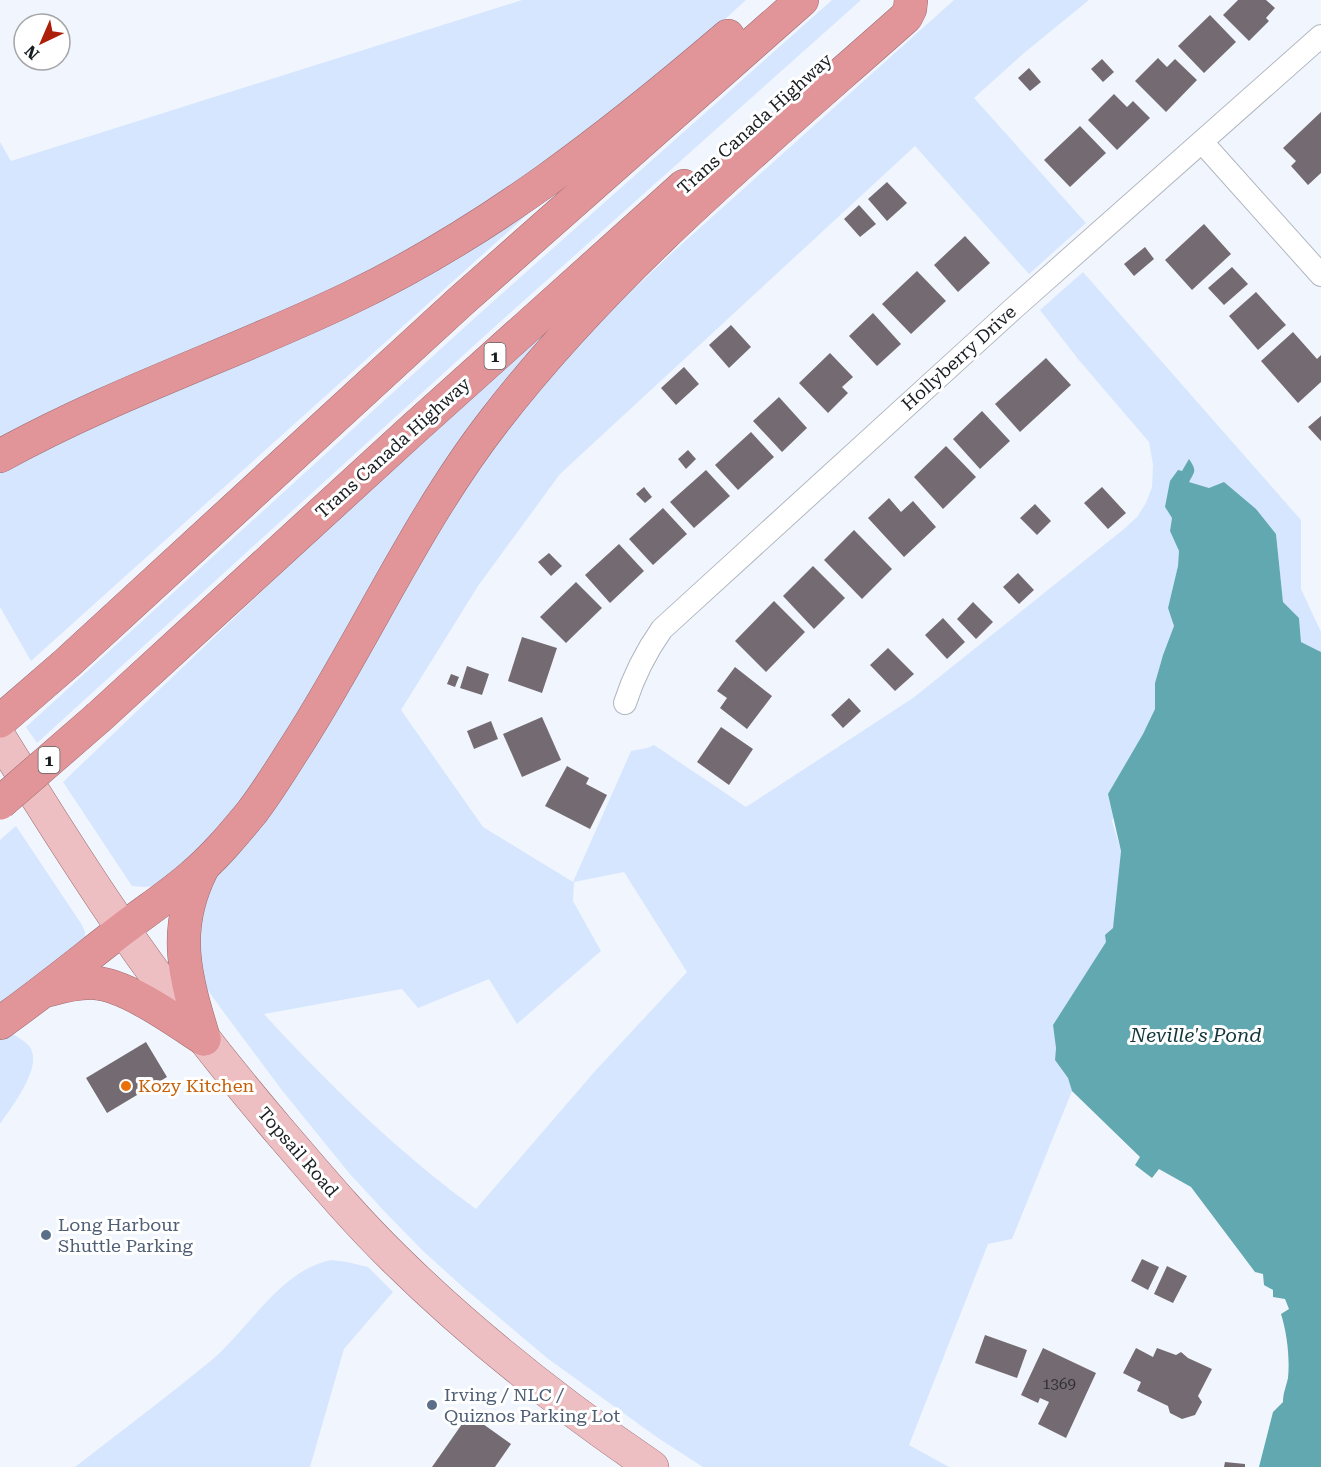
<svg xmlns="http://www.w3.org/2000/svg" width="1321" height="1467" viewBox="0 0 1321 1467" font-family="'Roboto Serif',serif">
<rect width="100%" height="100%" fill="#f1f6fe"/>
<g fill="#d6e6fe" fill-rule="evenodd">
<polygon points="522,0 746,0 663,75 427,247 0,438 0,142 11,161"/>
<polygon points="832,0 861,0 491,330 37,743 26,727 478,315"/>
<path d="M954,0h135l-65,53 -50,45 112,125 -57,51 -114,-128 -355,328 -82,112 -77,124 82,117 90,55 58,-131 16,-3 7,-3 92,62 167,-109 211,-169 13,-12 9,-14 6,-16 1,-22 -4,-23 -71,-83 -38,-49 43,-38 218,248v69l20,43v20l-20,-10 -2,-24 -16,-16 -7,-68 -67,-46 -20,-6v-22l-24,47 7,11 -2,13 9,20 -1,15 -10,42 6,18 -11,29 -8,28v26l-12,25 -31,87 9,30 -6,64 -2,13 -6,14 -54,83 3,23 -1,12 13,18 4,13 -60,148 -24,5 -79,201 40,22h-246l-45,-29 -111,-80 -83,-70 -41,-37 -38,-39 -36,-39 -68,-84 -56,-75 -23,-32 -6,-60 10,-31 249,-391 84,-113 61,-66 73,-69zM624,872l63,100 -91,98 -120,139c-78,-57 -147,-124 -212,-195l138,-25 16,19 71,-29 28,45 84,-73 -28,-50 1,-19z"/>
<polygon points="581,166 31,661 0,607 0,467"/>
<polygon points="591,289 238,812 158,885 145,887 132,886 63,782 403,456"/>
<polygon points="16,826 82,925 85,932 85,940 0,1012 0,840"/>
<path d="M9,1031c6,5 15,9 20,15 16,19 -18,62 -29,78v-86z"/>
<path d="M331,1260l16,2 21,5 25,25 -49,57 -34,118h-235c46,-36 93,-71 138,-108 37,-32 68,-89 118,-99z"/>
</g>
<path fill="#61a8b0" d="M1189,459c8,12 6,12 0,23l20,6 15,-6 32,27 20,25 7,68 16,16 2,24 20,10v815h-62l14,-55 10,-10c0,-9 3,-15 5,-24 2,-20 -1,-45 -7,-64l8,-5 -4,-10 -12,-2v-7l-9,-5 -1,-11 -8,-2 -64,-85 -32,-18 -7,9 -17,-13 5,-8 -68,-66 -4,-13 -13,-18 1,-12 -3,-23 53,-83 -1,-7 8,-7 8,-77 -13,-57 35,-60 12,-25v-26l8,-28 11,-29 -6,-18 10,-42 1,-15 -9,-20 2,-13 -7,-11 5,-26 8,-11 4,1z"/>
<g fill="#746b72">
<polygon points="1238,0 1266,0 1275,8 1266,18 1269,21 1249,41 1223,15"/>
<polygon points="1210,15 1236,42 1204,73 1178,46"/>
<polygon points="1158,58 1167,67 1175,59 1197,80 1166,112 1135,81"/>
<polygon points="1102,59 1114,72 1103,82 1091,69"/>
<polygon points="1029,68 1041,82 1030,91 1018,78"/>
<polygon points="1114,94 1127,107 1133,101 1150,118 1117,150 1088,120"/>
<polygon points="1321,112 1321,173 1308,185 1291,166 1296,161 1283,148"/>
<polygon points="1080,126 1106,153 1070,187 1044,160"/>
<polygon points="887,182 907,203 887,221 868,199"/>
<polygon points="859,205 876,224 860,237 844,219"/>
<polygon points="1204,224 1231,254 1192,290 1165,260"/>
<polygon points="965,236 990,263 958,292 934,265"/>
<polygon points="1145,247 1154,259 1134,276 1124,264"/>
<polygon points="1232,267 1248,284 1224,305 1208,288"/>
<polygon points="917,271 946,301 911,334 882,304"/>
<polygon points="1256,292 1286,325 1258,350 1229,316"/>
<polygon points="873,313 901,344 877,366 849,336"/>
<polygon points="731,325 751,347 729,368 709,345"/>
<polygon points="1293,332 1317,359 1321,355 1321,382 1298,403 1261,361"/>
<polygon points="830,353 853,377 842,387 848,393 828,413 799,383"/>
<polygon points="1046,358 1071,385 1020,432 995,404"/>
<polygon points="684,367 699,384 676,405 661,388"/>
<polygon points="779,397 807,428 782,452 753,421"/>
<polygon points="982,411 1010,441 980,469 953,439"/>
<polygon points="1321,416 1321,441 1308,427"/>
<polygon points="751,432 774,457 738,490 715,465"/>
<polygon points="946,446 976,477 943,509 914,477"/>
<polygon points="688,450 696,459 686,469 678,459"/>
<polygon points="706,470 730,496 694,528 670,502"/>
<polygon points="644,487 652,497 645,503 636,494"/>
<polygon points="1102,487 1126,513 1108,529 1084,503"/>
<polygon points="889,498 901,512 913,501 936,527 904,557 868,518"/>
<polygon points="1035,504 1051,521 1037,535 1020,518"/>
<polygon points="663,508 687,534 653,565 629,539"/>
<polygon points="854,530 892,569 862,599 824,560"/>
<polygon points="619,544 644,571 610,603 585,575"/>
<polygon points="549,553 562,566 551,576 538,562"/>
<polygon points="813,566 845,598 814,629 783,596"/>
<polygon points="1018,573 1034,590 1019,604 1003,587"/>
<polygon points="576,582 602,608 566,643 540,617"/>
<polygon points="774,601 805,632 766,672 735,641"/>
<polygon points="973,602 993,622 976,639 957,619"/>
<polygon points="943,618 965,642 947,659 925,635"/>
<polygon points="522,637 557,648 542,693 508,681"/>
<polygon points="888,648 914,674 895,691 870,665"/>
<polygon points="467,666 489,674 482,695 460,688"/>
<polygon points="735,667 772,696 747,729 720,708 727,698 717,691"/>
<polygon points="451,674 459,677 455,687 447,684"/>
<polygon points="849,698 861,711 843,728 831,715"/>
<polygon points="542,717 561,760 522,777 503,734"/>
<polygon points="491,721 498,739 474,749 467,731"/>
<polygon points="721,727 753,749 729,785 697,762"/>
<polygon points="567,766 589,778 586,784 607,795 590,829 545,806"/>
<polygon points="146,1042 167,1077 107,1113 86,1078"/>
<polygon points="1142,1259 1159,1267 1148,1290 1131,1281"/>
<polygon points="1167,1266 1187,1276 1173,1303 1154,1294"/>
<polygon points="985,1335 1027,1350 1017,1378 975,1363"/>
<polygon points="1043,1348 1096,1373 1066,1438 1038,1424 1049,1402 1040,1398 1038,1403 1021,1395"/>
<polygon points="1136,1348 1153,1357 1157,1348 1176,1355 1181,1352 1188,1358 1212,1369 1198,1396 1202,1402 1195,1415 1182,1419 1170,1413 1168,1406 1137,1391 1141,1382 1123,1373"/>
<polygon points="469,1414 511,1444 495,1467 432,1467"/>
<polygon points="1225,1462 1245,1464 1245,1467 1224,1467"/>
</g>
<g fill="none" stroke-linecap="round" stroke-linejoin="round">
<defs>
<g id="street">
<polyline points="1202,142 1321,275"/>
<path d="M625,703c9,-28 20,-50 37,-74l352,-321 307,-272"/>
</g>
<path id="primary" d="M0,738c34,55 68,109 104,163 54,81 114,158 177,232 37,43 73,86 113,125 79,78 167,147 258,209"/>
<g id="highway">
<path d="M0,456c112,-62 233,-102 348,-157 139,-66 263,-163 380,-263"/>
<polyline points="99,717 410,432 684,186"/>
<polyline points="0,721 67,663 461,301 802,0"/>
<path d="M202,869c-31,61 -17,108 2,170"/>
<path d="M49,990c14,-4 30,-8 46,-7 32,2 81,38 109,56"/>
<path d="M0,1023c41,-29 80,-61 120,-92 23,-18 49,-35 71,-54 23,-19 42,-42 61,-65 17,-22 31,-46 46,-69 67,-105 120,-224 196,-322 118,-153 269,-277 412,-404l4,-8 1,-9"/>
</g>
</defs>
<use href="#street" stroke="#b1b7c0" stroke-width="24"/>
<use href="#primary" stroke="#9c6b6f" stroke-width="34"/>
<use href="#highway" stroke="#9c6b6f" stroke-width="34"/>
<use href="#street" stroke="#fff" stroke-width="22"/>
<use href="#primary" stroke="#eebfc2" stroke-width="33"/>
<use href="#highway" stroke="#e29599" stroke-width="33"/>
<defs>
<polyline id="highway-bridge" points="0,803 99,717"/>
</defs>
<use href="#highway-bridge" stroke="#9c6b6f" stroke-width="34" stroke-linecap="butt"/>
<use href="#highway-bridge" stroke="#e29599" stroke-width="33"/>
</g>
<circle fill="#e8710a" stroke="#fff" stroke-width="2" cx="126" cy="1086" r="6"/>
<g fill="#5c6f8a" stroke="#fff" stroke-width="2">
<circle cx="46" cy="1235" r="6"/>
<circle cx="432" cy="1405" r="6"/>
</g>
<g text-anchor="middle" stroke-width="6" stroke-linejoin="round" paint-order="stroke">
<g font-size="15" fill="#303034">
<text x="1059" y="1389">1369</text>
</g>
<g fill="#fff" stroke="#5f6163" stroke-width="1.5">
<rect x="484.5" y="343" width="21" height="26" rx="4.5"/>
<rect x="38.5" y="747" width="21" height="26" rx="4.5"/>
</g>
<g font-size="16" font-weight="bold" fill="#1a1d20">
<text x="495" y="362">1</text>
<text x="49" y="766">1</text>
</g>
<g font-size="18" fill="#1a1d20" stroke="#fff">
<text transform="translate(755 124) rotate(-42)" y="6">Trans Canada Highway</text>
<text transform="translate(959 358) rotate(-42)" y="6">Hollyberry Drive</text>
<text transform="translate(393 448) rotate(-42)" y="6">Trans Canada Highway</text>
<text transform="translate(298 1152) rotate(49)" y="6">Topsail Road</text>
</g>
<g font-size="18" fill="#c56008" stroke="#fff" text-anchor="start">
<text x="138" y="1092">Kozy Kitchen</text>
</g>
<g font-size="18" fill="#4e5e75" stroke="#fff" text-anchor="start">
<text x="58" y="1231">Long Harbour<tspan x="58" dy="21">Shuttle Parking</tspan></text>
<text x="444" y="1401">Irving / NLC /<tspan x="444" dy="21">Quiznos Parking Lot</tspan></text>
</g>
<g font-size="20" font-style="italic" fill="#13373a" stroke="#fff">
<text x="1196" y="1042">Neville's Pond</text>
</g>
</g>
<g transform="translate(42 42) rotate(224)"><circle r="28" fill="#ffffff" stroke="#a3a5a6" stroke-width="1.5"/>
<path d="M0-4.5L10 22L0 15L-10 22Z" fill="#ad1f08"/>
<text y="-9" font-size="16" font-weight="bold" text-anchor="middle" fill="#1a1d20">N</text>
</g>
</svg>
